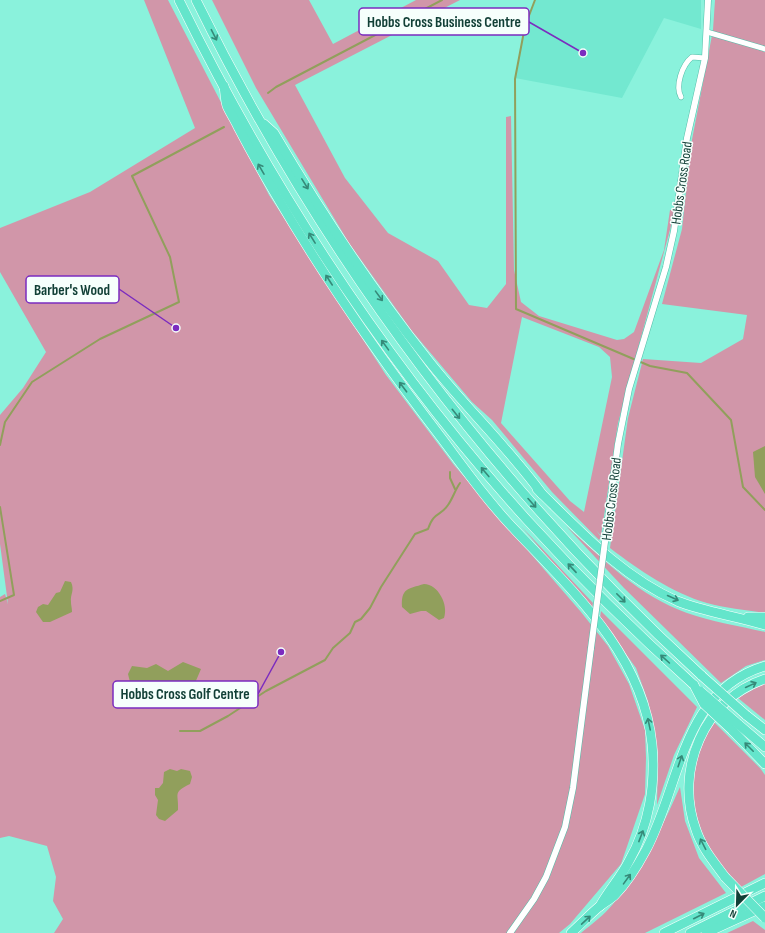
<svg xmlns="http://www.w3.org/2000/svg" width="765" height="933" viewBox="0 0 765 933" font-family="'Sofia Sans Condensed',sans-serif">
<rect width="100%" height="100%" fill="#8af2dc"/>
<polygon fill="#73e8d0" points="536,0 701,0 701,29 664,18 622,98 515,78 525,26"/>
<g fill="#d196a9" fill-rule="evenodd">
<polygon points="144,0 168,0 269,195 386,375 454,465 581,612 608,646 629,684 645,730 646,758 645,794 621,864 570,924 559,933 54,933 63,919 53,901 56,877 47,846 9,836 0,838 0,597 5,594 8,604 0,544 0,415 23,388 46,352 0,272 0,228 90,192 195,128"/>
<path d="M212,0h97l24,44 83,-44h44l-165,85 50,93 43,55 50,28 31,44 18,3 19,-24v-167l5,-1 3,154 7,32 18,14 78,24 7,-1 10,-7 30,-82 6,-40 5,1 -57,212 -17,113 -5,-6 5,7 -2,3 -47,-48 -60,-72 -20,-18 -60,-71 -63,-88 -93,-155zM522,317l77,30 11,10 2,20 -28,135 -14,-11 -69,-78z"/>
<path d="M715,0h50v613c-19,-3 -40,-5 -58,-10 -35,-10 -68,-33 -97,-55l18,-130 15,-59 58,4 42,-24 4,-24 -85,-11 20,-75 9,-84 22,-115z"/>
<polygon points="521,526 593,603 592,609"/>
<path d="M566,526c38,34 73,70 121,87 25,9 52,13 78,19v28l-19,6 -25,17 -97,-95z"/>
<polygon points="601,611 697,707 674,755 657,805 658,753 648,701 636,668 600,618"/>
<polygon points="765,683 765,720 738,698"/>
<path d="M714,722l46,46 5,7v99l-24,13c-7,-8 -16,-17 -23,-26 -31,-46 -33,-90 -4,-139z"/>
<path d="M680,787l5,34 14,37 27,35 -81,40h-64c11,-9 23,-18 32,-29 30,-35 48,-75 67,-117z"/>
<polygon points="753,921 765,930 765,933 727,933"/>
</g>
<g fill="#919f5c">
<polygon points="765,446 765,494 755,477 753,452"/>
<path d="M65,581l6,1c4,9 -1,12 0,20 0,4 1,5 1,10l-22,10h-7l-7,-10 2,-5 5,-3 5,1 8,-12 4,-1z"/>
<path d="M424,584c14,0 25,21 20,34l-5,2 -13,-9h-5l-11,3 -8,-7c-1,-19 6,-18 22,-23z"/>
<path d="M183,662l18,7 -6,14 -12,8c-11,-5 -32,-13 -43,-5l-10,-4 -2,-8 4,-8 15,2 9,-4 12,7z"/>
<path d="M170,769l7,2 4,-2 9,2 2,6 -2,7c-18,9 -11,9 -12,26l-13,11 -6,-2 -3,-4 2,-15 -3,-5v-7h4l4,-5 1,-11z"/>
</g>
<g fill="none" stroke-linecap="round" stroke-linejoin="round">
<g stroke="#919f5c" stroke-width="2">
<polyline points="535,0 525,26 515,79 516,309 650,366 687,373 731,420 743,487 765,510"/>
<polyline points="268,93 276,87 442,0"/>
<polyline points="0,445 5,422 32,382 100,339 179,302 170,257 132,176 224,127"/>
<polyline points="450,472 450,478 455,489"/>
<polyline points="0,507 14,595 0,601"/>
<path d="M180,731h20l28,-15 38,-25 59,-31 8,-12 17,-15 5,-11 6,-3 9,-11 11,-21 34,-53 13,-5c6,-18 12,-12 20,-24 5,-7 7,-15 12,-22"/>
</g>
<defs>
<g id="minor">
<polyline points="707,32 765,49"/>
<path d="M681,97c-6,-11 1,-32 11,-40l13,1"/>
</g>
<g id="tertiary">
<polyline points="608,519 618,444 629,389 666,267 674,231 687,138 705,58 708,0"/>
<polyline points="510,933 534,899 546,877 565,827 573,788 591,648"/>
</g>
<g id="motorway">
<path d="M179,0c92,187 208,366 349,521 52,57 108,112 166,164"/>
<path d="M196,0c127,258 294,482 506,676"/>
<path d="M224,86c1,6 1,14 3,20 3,7 8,14 11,21 12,23 25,46 38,68 49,84 105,164 164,241 24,32 48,66 76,95 58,61 127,125 136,213 4,40 -3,82 -23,117 -8,16 -20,29 -29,45"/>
<path d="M264,124l10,9c46,78 97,155 154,227 36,46 79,86 114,134"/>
<path d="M537,489c42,41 85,88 140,112 28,11 59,15 88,24"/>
<polyline points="748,617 765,617"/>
<polyline points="746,715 765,730"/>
<polyline points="738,724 765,747"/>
<polyline points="732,730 765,764"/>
<path d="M725,877c-11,-15 -23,-29 -29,-47 -22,-60 8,-131 69,-151"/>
<path d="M571,933c10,-9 19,-19 29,-27 5,-4 11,-7 15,-11 12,-12 23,-30 31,-45 35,-65 35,-159 119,-184"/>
<polyline points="664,933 765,883"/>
<polyline points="690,933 765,896"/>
<polyline points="706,933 765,906"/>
</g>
</defs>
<use href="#minor" stroke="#52bca7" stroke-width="6"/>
<use href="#tertiary" stroke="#52bca7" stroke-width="7"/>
<use href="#motorway" stroke="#fff" stroke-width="10"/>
<use href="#minor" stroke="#fff" stroke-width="5"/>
<use href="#tertiary" stroke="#fff" stroke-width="6"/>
<use href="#motorway" stroke="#64e5cb" stroke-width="9"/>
<defs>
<polyline id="tertiary-bridge" points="591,648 608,519"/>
<g id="motorway-bridge">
<polyline points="702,676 746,715"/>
<polyline points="694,685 704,704 732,730"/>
<polyline points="700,691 738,724"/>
<polyline points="725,877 765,918"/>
</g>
</defs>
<use href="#tertiary-bridge" stroke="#52bca7" stroke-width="7" stroke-linecap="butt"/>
<use href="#motorway-bridge" stroke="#fff" stroke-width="10" stroke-linecap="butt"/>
<use href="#tertiary-bridge" stroke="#fff" stroke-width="6"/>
<use href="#motorway-bridge" stroke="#64e5cb" stroke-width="9"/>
</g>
<defs><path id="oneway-shaft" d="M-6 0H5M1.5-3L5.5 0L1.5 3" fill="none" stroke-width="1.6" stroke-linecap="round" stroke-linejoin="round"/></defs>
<g stroke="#368a79">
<use href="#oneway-shaft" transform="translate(214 35) rotate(63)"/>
<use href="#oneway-shaft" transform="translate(261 169) rotate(-120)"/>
<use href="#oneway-shaft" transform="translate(305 184) rotate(58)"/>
<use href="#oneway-shaft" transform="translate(312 238) rotate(-122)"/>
<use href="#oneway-shaft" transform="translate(329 280) rotate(-123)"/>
<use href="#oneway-shaft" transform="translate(379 296) rotate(54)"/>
<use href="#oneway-shaft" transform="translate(385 345) rotate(-126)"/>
<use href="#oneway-shaft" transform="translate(403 387) rotate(-127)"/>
<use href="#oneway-shaft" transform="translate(456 414) rotate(51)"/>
<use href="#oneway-shaft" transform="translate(485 472) rotate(-130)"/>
<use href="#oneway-shaft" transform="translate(532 503) rotate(48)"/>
<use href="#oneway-shaft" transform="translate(572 568) rotate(-133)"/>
<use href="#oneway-shaft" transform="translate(621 598) rotate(45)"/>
<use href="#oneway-shaft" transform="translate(673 598) rotate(24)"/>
<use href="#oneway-shaft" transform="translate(665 659) rotate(-138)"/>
<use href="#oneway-shaft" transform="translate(751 685) rotate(-25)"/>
<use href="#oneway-shaft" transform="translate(649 724) rotate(-102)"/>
<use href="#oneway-shaft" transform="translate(749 747) rotate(-135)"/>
<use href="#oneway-shaft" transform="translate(680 761) rotate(-71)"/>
<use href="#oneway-shaft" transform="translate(641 836) rotate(-69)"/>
<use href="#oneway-shaft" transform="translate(703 844) rotate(-117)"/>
<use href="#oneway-shaft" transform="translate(627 879) rotate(-54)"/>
<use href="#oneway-shaft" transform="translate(699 916) rotate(-27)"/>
<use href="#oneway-shaft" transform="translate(586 920) rotate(-43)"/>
</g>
<g text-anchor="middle" stroke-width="3" stroke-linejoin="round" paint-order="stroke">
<g font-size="14" fill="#113f36" stroke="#f6fffc">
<text transform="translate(681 183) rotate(-82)" y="5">Hobbs Cross Road</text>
<text transform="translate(611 499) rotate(-83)" y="5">Hobbs Cross Road</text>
</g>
</g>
<path fill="none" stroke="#7b2cbf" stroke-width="1.5" d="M583 53L529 22M176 328L119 289M281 652L258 694"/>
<g fill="#7b2cbf" stroke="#f6fffc" stroke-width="1.5">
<circle cx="583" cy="53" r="4"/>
<circle cx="176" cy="328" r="4"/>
<circle cx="281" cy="652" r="4"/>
</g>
<g fill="#f6fffc" stroke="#7b2cbf" stroke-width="1.5">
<rect x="359" y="8" width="170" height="27" rx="4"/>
<rect x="26" y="276" width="93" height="27" rx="4"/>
<rect x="113" y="681" width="145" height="27" rx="4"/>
</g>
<g font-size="15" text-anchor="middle" font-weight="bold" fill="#113f36">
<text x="444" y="27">Hobbs Cross Business Centre</text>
<text x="72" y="295">Barber's Wood</text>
<text x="185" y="699">Hobbs Cross Golf Centre</text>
</g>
<g transform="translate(737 905) rotate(203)" stroke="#f6fffc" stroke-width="3" paint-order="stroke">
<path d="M0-3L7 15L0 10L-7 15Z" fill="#113f36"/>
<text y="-6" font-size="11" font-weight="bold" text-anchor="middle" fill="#113f36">N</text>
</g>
</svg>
